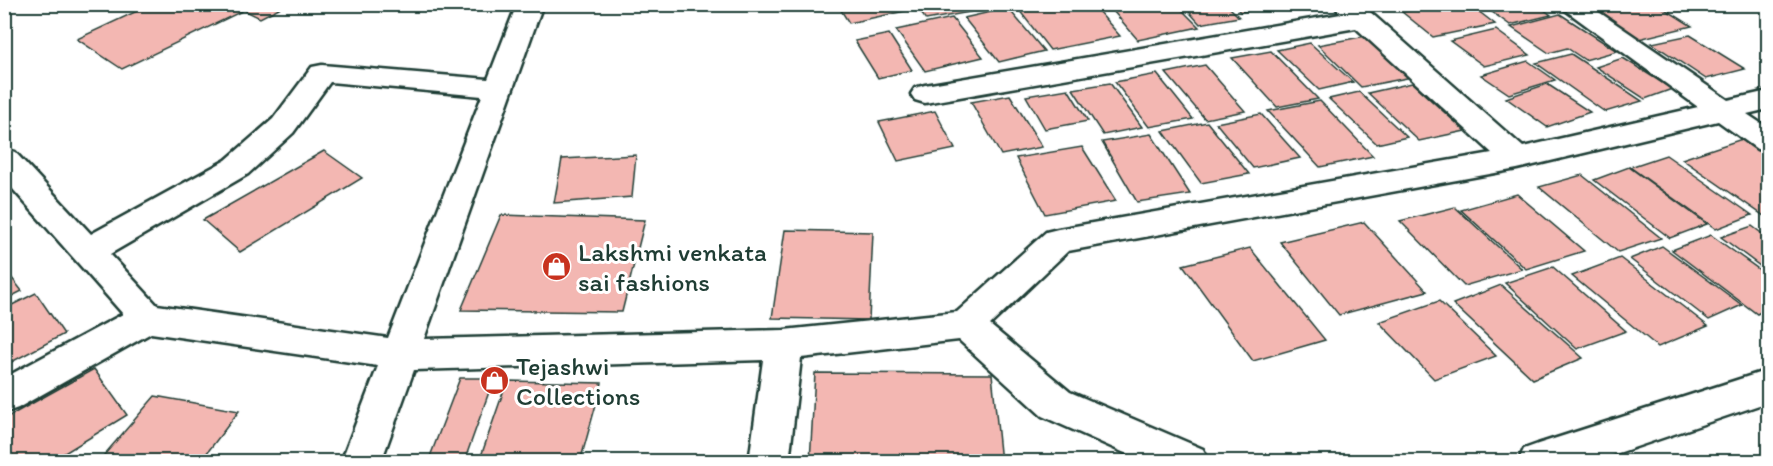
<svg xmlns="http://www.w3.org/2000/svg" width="1773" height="466" viewBox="0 0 1773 466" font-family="Itim,sans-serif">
<rect width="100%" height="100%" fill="#fff"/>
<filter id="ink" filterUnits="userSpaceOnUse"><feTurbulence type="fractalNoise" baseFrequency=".0167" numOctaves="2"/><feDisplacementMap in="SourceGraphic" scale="12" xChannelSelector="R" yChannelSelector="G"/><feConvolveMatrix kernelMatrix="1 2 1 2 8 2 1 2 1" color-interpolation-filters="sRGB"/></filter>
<g filter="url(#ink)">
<g fill="#f3b7b2" stroke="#1f3d34" stroke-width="1.5">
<polygon points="152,4 283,4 285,5 260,18 244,10 122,69 77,39"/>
<polygon points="837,4 900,4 905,11 849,23"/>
<polygon points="915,4 965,4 970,12 926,20"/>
<polygon points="968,4 1001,4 973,10"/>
<polygon points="1047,4 1092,4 1120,36 1050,50 1019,10"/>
<polygon points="1107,4 1176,4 1199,27 1138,40"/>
<polygon points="1182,4 1226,4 1239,17 1200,24"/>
<polygon points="1233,4 1268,4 1271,7 1240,12"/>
<polygon points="1439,4 1469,4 1495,24 1433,37 1402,12"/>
<polygon points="1481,4 1536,4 1551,15 1510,25"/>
<polygon points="1631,4 1657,4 1692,26 1639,39 1598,12"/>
<polygon points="1008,8 1044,51 999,62 964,18"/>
<polygon points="1560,14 1617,51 1585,60 1567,48 1549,53 1511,27"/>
<polygon points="952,18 983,57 925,71 896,30"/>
<polygon points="1496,30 1530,55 1484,66 1450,41"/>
<polygon points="889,34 912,70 878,78 855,41"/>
<polygon points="1690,35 1745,69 1706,79 1652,43"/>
<polygon points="1366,36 1412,77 1361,87 1318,45"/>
<polygon points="1310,43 1353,82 1319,90 1277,50"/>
<polygon points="1271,51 1318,99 1277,107 1232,58"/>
<polygon points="1571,54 1642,101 1605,112 1536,63"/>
<polygon points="1623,58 1672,89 1645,99 1596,67"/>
<polygon points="1528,61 1555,80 1509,94 1481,75"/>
<polygon points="1205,65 1245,111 1205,119 1166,73"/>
<polygon points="1157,74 1193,119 1149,127 1115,82"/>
<polygon points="1110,83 1142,127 1103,135 1073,89"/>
<polygon points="1412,83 1465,131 1419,141 1368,93"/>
<polygon points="1547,84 1590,112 1547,127 1506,98"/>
<polygon points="1068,89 1088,121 1045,129 1026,96"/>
<polygon points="1359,92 1407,137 1377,144 1329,99"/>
<polygon points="1010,95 1042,147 1001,155 971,102"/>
<polygon points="1320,101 1373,156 1320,167 1268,111"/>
<polygon points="935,111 955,149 898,161 879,122"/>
<polygon points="1261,114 1300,158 1253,168 1216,123"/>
<polygon points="1207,122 1249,174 1201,183 1163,131"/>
<polygon points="1151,134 1190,194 1137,202 1102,142"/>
<polygon points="1751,136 1768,147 1767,218 1682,159"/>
<polygon points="1082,147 1116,201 1045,214 1016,158"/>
<polygon points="324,151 362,178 240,252 203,220"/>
<polygon points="636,155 632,197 554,203 562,159"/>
<polygon points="1666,155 1752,215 1716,229 1630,167"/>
<polygon points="1629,167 1707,224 1670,238 1594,180"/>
<polygon points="1582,175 1661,238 1618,252 1539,187"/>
<polygon points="1517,194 1584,251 1526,269 1461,210"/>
<polygon points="1455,207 1522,269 1464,286 1400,221"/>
<polygon points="501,215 645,220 622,312 461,310"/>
<polygon points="1364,222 1427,291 1339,315 1280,242"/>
<polygon points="1752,226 1768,238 1768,272 1721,237"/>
<polygon points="785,230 873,232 869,320 772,318"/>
<polygon points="1711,235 1768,276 1768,308 1757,314 1672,250"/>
<polygon points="1662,246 1742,305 1709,320 1630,259"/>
<polygon points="1250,248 1325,340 1253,361 1183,265"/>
<polygon points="1620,258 1708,326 1658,347 1572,276"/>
<polygon points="1553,267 1626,331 1577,349 1505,283"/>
<polygon points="4,268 22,291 4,300"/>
<polygon points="1501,285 1583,358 1533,379 1453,304"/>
<polygon points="36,293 64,334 4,366 4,309"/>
<polygon points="1439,301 1496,356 1434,379 1379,322"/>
<polygon points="94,369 127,415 50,462 4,462 4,419"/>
<polygon points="815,373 992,374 1001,462 810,462"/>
<polygon points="460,378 494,378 464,462 428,462"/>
<polygon points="507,381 602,383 580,462 479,462"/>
<polygon points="155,396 239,411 200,462 98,462"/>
</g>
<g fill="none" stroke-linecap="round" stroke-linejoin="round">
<defs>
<g id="minor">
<path d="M517,4h26l-119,335 360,-9 173,-18 89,-80 12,-3 434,-76 -136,-125 -431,75 -10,-3 -4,-6 4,-6 10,-3 416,-71 -8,-10h28l162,143 175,-40 -141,-103h30l141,96 40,-9v18l-21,5 21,14v24l-11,-3 -39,-28 -201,48 -449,82 -78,74 80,67 133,57 6,13h-64l-103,-46 -83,-76 -158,18 -12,104h-40l14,-102 -349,10 -33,92h-40l37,-96 -227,-33 -133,75 -14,5v-35l119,-64 -119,-135v-30l11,3 76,82 135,-74 47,-41 39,-52 10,-2 166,14zM330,82l152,14 -94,242 -231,-33 -47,-51 138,-80 45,-41z"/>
<polygon points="1768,370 1768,402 1592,462 1518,462 1524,449 1538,444"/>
</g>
</defs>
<use href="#minor" stroke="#1f3d34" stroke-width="5"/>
<use href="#minor" fill="#fff" fill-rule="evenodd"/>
</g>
</g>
<defs>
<symbol id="shop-disc" viewBox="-11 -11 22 22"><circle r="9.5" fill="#c8321e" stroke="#fff"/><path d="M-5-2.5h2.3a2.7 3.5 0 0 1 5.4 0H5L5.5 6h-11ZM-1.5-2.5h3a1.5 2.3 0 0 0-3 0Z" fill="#fff"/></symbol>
</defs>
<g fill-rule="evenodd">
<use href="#shop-disc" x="540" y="250" width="33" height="33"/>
<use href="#shop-disc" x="478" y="364" width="33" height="33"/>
</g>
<g text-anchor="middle" stroke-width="6" stroke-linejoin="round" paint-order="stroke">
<g font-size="26" fill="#1f3d34" stroke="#fff" text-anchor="start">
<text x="578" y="261">Lakshmi venkata<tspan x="578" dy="30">sai fashions</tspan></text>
<text x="516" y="375">Tejashwi<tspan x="516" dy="30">Collections</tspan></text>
</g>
</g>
<rect width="1773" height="466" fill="none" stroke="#fff" stroke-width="24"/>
<rect x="12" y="12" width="1749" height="442" fill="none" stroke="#1f3d34" stroke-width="2" filter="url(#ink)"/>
</svg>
